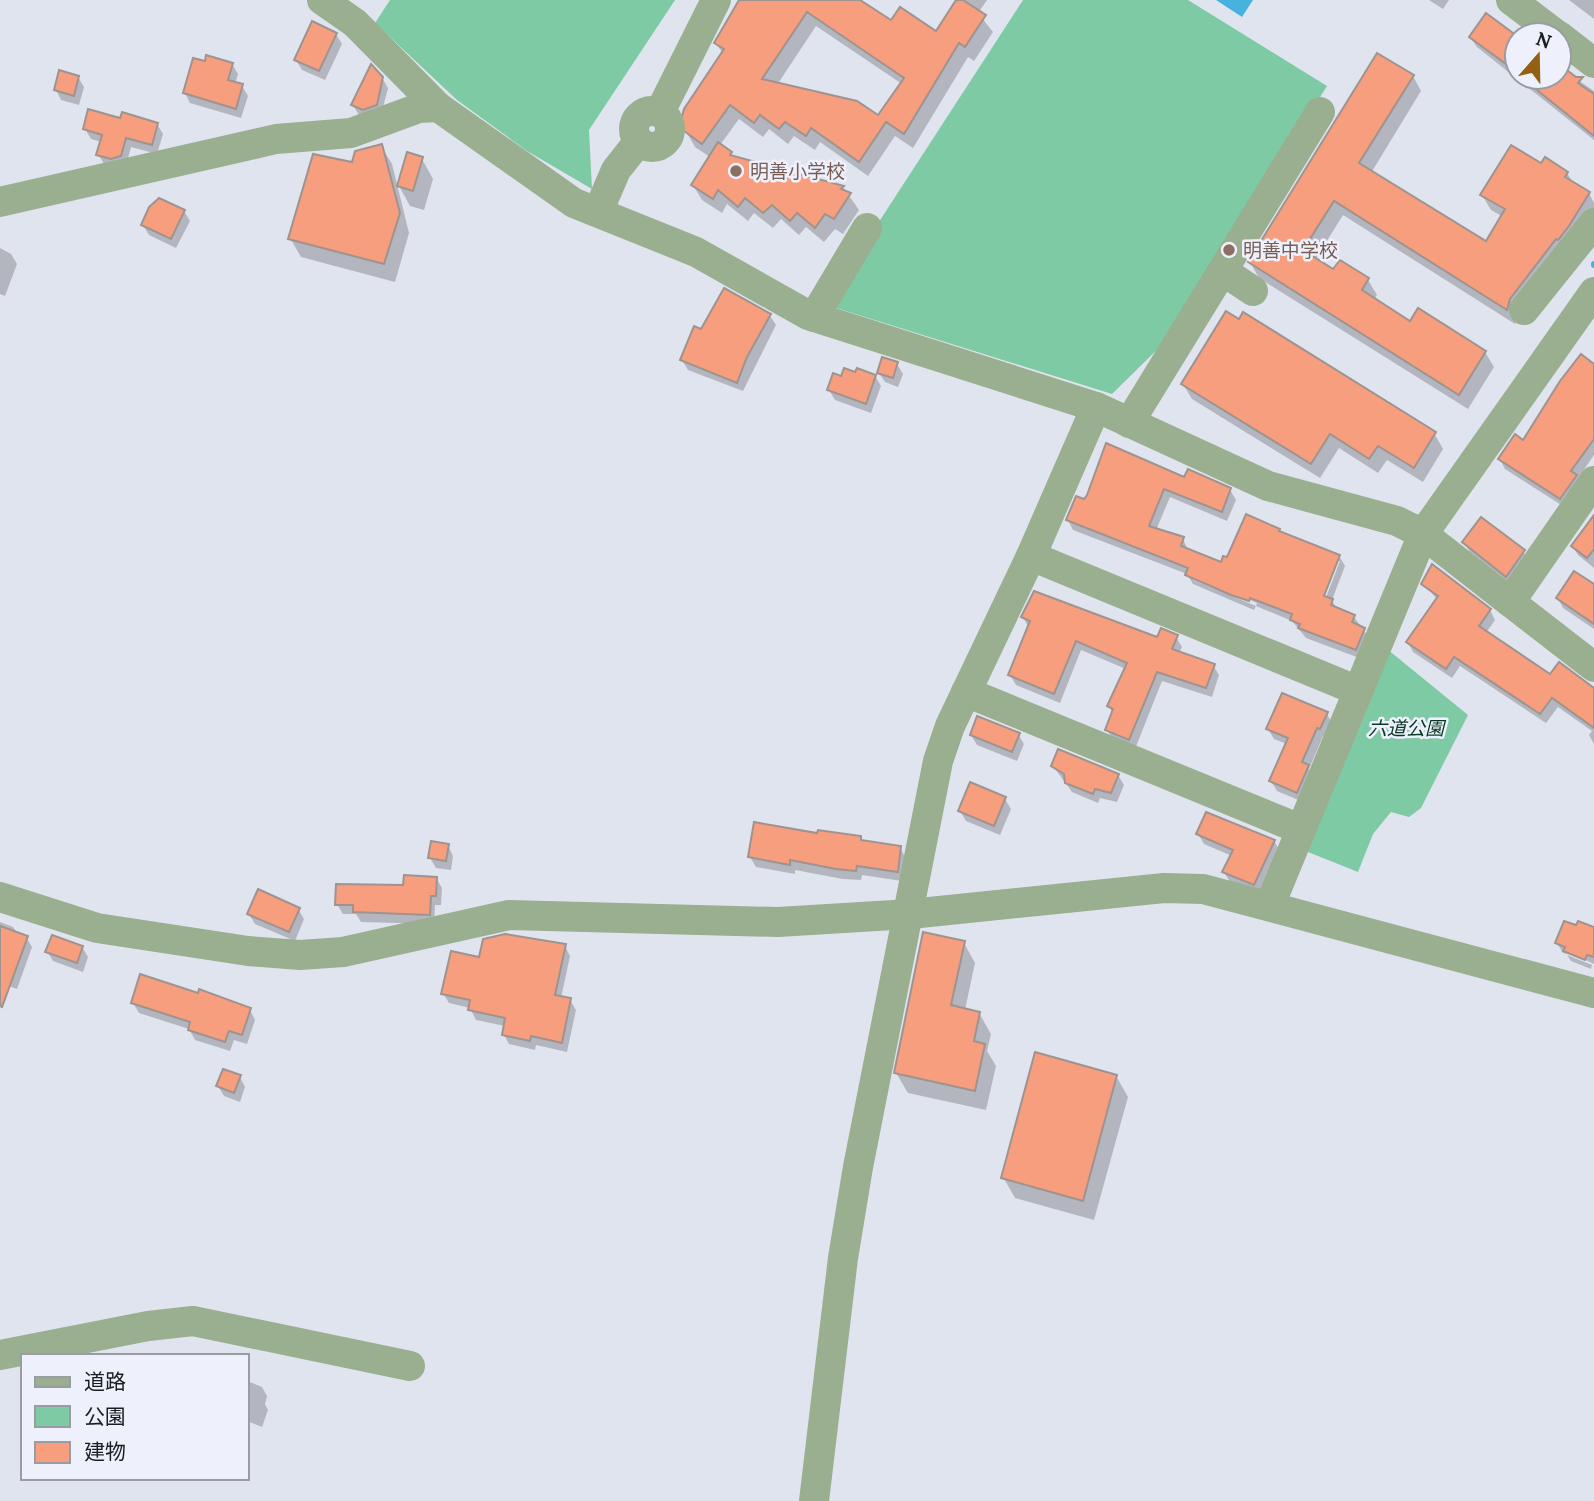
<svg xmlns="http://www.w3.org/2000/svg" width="1594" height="1501" viewBox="0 0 1594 1501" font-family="Lora,'Noto Sans JP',serif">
<rect width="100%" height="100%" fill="#e0e4ef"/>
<g fill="#7ecaa5">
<polygon points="390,0 675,0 589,130 592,189 527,151 457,100 375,23"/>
<polygon points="1023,0 1188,0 1327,86 1172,335 1112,394 833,307 873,231"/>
<polygon points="1387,649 1468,715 1421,808 1409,817 1391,812 1373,834 1358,872 1303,850"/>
</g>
<polygon fill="#48b2df" points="1216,0 1253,0 1242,17"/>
<g fill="#0003" fill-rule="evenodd">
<path d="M742,0h115l34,22 46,11 22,-33h28l-9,13 15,19 -19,29 -6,-4 -55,91 -18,-12 -27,40 -48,-34 -5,8 -21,-14 -6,8 -19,-15 -6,8 -24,-18 -19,26 13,12 110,30 16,23 -16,24 -8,-5 -11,13 -18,-15 -7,8 -18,-16 -8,9 -19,-15 -6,8 -21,-17 -5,9 -20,-13 -9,-15 17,-28 -15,-10 -9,-16 37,-77 -7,-11zM816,26l86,58 -23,34 -102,-33z"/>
<polygon points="1429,0 1449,0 1443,9"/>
<polygon points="1569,0 1594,0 1594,19"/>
<polygon points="336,34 342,44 325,80 302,70 296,60"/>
<polygon points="1517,37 1517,77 1559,77 1559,67 1594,91 1594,140 1477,47 1471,38"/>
<polygon points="232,64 238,74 235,84 242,86 248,96 241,118 190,103 185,93"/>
<polygon points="1413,76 1421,91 1371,173 1486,244 1503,217 1491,210 1482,195 1541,165 1567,173 1574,184 1589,193 1594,203 1594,214 1518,315 1515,324 1343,215 1315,260 1334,272 1340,262 1368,280 1377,295 1374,300 1411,323 1485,352 1494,367 1468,409 1259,278 1250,262"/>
<polygon points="78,77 84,87 79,105 61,100 56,90"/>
<polygon points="382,78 388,88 381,115 359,115 353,105"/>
<polygon points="121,120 157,124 163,134 157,154 131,147 126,166 104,164 98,154 101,142 91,139 85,129"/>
<polygon points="381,146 392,164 409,233 395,282 301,257 290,238 353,164"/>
<polygon points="422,159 433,179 424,210 410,206 399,186"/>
<polygon points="184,211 190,221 176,248 149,235 143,225"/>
<polygon points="0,248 11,254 17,264 5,296 0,294"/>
<polygon points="770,316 776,325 743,391 688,370 682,360 702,331"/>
<polygon points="897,364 903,374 898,387 885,382 879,373"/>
<polygon points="1594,366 1594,455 1577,480 1566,508 1505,469 1500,459 1524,442"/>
<polygon points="875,376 881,386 871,413 835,400 829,390 842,378"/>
<polygon points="1183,384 1434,433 1443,449 1423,482 1387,460 1378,473 1339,448 1320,478 1192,399"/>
<path d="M1185,480l45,10 6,10 -9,21 -57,-24 -14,33 27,9 5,11 34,15 57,-35 2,4 58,22 6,10 -13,34 5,10 17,7 16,22 -8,20 -56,-21 -14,-17 -36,-15 -2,4 -61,-26 -6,-10 -114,-44 -5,-10 16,-19zM1336,561h4l-17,44 -3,-2zM1193,576l64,27 -1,3 -63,-26z"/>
<polygon points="1594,527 1594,568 1578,555 1573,546"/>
<polygon points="1464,542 1523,551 1529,561 1512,585 1470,552"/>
<polygon points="1423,584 1490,610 1495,620 1486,633 1550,677 1594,690 1594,744 1589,735 1592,731 1558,707 1546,723 1460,666 1452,678 1413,652 1408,642 1438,600"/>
<polygon points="1594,586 1594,629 1563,608 1558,598"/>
<polygon points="1023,617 1158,640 1176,637 1182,647 1179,653 1213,665 1219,675 1212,697 1162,681 1135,749 1113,740 1107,730 1113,713 1109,706 1126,669 1081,650 1060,703 1016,685 1010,675 1029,628"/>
<polygon points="1327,714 1332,723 1326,738 1323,736 1309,769 1313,776 1303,802 1277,791 1271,781 1287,744 1274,739 1268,729"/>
<polygon points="1018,734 1024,744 1017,761 977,745 971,735"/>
<polygon points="1053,766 1118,775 1124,785 1117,802 1100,798 1098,803 1072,792"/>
<polygon points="1005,799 1011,809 1000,835 966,821 960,811"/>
<polygon points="1198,834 1274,841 1280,851 1260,893 1230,882 1224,872 1232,856 1204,844"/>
<polygon points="819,835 860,838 863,842 900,848 906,858 902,881 862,875 861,880 843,879 795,870 795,874 756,867 750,857"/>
<polygon points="448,846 453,856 451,870 436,868 430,858"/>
<polygon points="436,878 442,888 441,905 435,905 434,924 361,922 356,914 343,914 337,904"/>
<polygon points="298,909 304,919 295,941 255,924 249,914"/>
<polygon points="0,922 13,927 18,934 26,937 32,947 17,989 0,983"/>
<polygon points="1577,928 1594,929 1594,964 1567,951 1567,954 1563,953 1557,943"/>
<polygon points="964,943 975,963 965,1010 979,1013 991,1034 987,1051 996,1066 986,1110 908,1093 896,1073"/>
<polygon points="565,946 570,956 561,998 570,1000 576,1010 567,1052 536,1045 535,1050 509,1044 504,1035 505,1026 476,1020 470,1008 449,1003 443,993 480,959"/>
<polygon points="82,947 88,957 83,972 53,961 47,951"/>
<polygon points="1567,955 1592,965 1591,969 1571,961"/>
<polygon points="133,1003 250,1010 255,1020 247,1044 234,1040 230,1051 195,1040 189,1029 139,1013"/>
<polygon points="1116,1076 1128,1097 1094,1220 1015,1198 1003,1177"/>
<polygon points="240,1077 245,1087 240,1102 224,1096 218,1086"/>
<polygon points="247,1381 262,1387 267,1396 265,1404 268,1410 262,1427 247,1421"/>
</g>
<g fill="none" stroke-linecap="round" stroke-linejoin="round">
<polyline stroke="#48b2df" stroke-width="6" points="1594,265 1594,264"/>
</g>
<g fill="#f79e7e" stroke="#9f938f" stroke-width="2" fill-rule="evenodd">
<path d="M739,0h121l31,20 9,-13 36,24 20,-31h7l23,15 -21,32 -6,-4 -55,91 -18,-12 -27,40 -48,-34 -5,8 -21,-14 -6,7 -19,-14 -6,8 -24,-18 -28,39 -18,-13 -3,-11 3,-11 40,-60 -10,-6zM807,12l97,66 -26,37 -21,-14 -95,-22z"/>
<polygon points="1486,13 1517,36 1517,72 1469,37"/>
<polygon points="312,21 337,33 319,71 294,60"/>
<polygon points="1377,53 1414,75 1359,163 1486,241 1505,209 1480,195 1511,145 1541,163 1545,157 1568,172 1565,177 1590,192 1569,226 1558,240 1556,239 1510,299 1507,310 1334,201 1303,250 1333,269 1340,260 1369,278 1362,290 1410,321 1418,308 1486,351 1459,395 1248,262"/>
<polygon points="206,55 233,63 228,80 243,84 236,109 183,93 193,58 205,61"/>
<polygon points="371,64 383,77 377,105 363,110 351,105"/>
<polygon points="1559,64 1576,77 1583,77 1578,83 1594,94 1594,136 1521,77 1559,77"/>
<polygon points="59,70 79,76 74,96 54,90"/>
<polygon points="88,109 120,118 122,112 158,123 152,145 126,138 121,156 111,159 96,155 102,135 83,129"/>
<polygon points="718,142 732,152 730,155 844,186 841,189 851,193 834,219 825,214 815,228 797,213 790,221 772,205 763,213 745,198 738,207 718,190 713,199 691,185"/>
<polygon points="382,144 400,213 384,264 288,239 313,154 352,162 355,151"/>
<polygon points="407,152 423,157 413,191 397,186"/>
<polygon points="159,198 185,210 171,239 141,225 149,207"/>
<polygon points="724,288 771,314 747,357 737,383 680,360 694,326 701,329"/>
<polygon points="1226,311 1239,319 1243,312 1436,432 1414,468 1378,446 1369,459 1330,434 1311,464 1181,384"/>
<polygon points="1581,354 1594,364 1594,439 1571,471 1577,475 1560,499 1498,459 1515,434 1523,440 1560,381"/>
<polygon points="882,357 898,362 893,378 877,373"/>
<polygon points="844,368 855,372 857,368 876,375 866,404 827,390 833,373 841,376"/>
<polygon points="1106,443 1184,477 1188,469 1231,488 1222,512 1164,489 1149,526 1184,537 1181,546 1221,562 1223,556 1227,557 1246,514 1280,529 1279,531 1340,555 1324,596 1333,599 1331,605 1355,615 1352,622 1365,628 1356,650 1298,628 1300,624 1290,620 1292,614 1250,598 1249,601 1231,595 1185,575 1188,568 1066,520 1076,496 1084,499 1087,495"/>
<polygon points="1594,515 1594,549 1587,558 1571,546"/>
<polygon points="1481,517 1525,550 1506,577 1462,542"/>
<polygon points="1432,564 1491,609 1479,626 1550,674 1559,662 1594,688 1594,728 1552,698 1540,714 1454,657 1446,669 1406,642 1438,596 1421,584"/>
<polygon points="1574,571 1594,584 1594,624 1556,598"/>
<polygon points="1034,591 1157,637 1161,628 1178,635 1172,649 1215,664 1206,688 1157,672 1129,740 1105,730 1113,709 1107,706 1127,663 1076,641 1054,694 1008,675 1030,621 1021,617"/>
<polygon points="1282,693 1328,712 1320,729 1317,728 1302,762 1309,765 1297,793 1269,781 1288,738 1266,729"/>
<polygon points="977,716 1020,733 1012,752 970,735"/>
<polygon points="1058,749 1119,774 1111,793 1095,789 1093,794 1065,783 1064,774 1051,766"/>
<polygon points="970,782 1006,797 994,826 958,811"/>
<polygon points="1206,812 1275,840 1254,885 1222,872 1233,850 1196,834"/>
<polygon points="754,822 817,833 818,830 861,836 861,840 901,846 898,872 857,866 856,871 836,869 790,860 790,865 748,857"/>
<polygon points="431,841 449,844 446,861 428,858"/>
<polygon points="404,875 437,877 436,896 431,896 430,915 353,912 353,905 335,905 336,884 403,885"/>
<polygon points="258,889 300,908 289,932 247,914"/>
<polygon points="1564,921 1576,925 1578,921 1594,927 1594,957 1587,955 1585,960 1563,951 1565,947 1555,943"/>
<polygon points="0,926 28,936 2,1007 0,1006"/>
<polygon points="923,932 965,941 951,1005 980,1012 974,1041 985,1044 975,1091 894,1073"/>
<polygon points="505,934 566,944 555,995 571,998 562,1043 531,1036 530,1041 502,1035 505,1018 468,1010 470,1000 441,994 451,951 479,957 483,939"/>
<polygon points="52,935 83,946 77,963 45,952"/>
<polygon points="140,974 198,993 199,989 251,1008 242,1035 229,1031 225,1042 188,1030 190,1022 131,1003"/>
<polygon points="1035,1052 1117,1075 1083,1201 1001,1178"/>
<polygon points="223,1069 241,1075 234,1093 216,1086"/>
</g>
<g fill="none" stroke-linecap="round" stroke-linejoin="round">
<g stroke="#99af8f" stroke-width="30">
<polyline points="322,0 355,23 438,107 574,203 696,252 808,315 1096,407 1268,486 1397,521 1423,534 1510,602"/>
<polyline points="1511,0 1557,35"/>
<polyline points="1559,36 1594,63"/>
<circle cx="652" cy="129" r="18"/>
<polyline points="660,112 716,0"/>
<polyline points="0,202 276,139 351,133 419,108 438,107"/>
<polyline points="598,212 616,170 639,141"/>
<polyline points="1223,271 1253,291"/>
<polyline points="1524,310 1594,223"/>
<polyline points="814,317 867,228"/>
<polyline points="1129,423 1320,112"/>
<polyline points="1594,481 1510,602 1594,667"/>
<polyline points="1031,556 1356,690"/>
<polyline points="966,692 1300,829"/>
<polyline points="0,897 97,928 248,951 300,955 343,952 509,915 778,922 910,914 1164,888 1203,889 1594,993"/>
<polyline points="1270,905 1423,534 1594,292"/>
<polyline points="0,1355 148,1326 193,1321 410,1366"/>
<polyline points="814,1501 843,1258 858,1167 938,761 950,726 1031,556 1096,407"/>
</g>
</g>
<g fill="#8d6e63" stroke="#eef1fc" stroke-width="2.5">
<circle cx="736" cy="171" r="7"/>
<circle cx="1229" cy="250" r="7"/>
</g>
<g text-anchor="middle" stroke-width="5" stroke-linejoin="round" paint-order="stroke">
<g font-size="19" fill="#785e54" stroke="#eef1fc" text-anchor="start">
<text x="750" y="178">明善小学校</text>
<text x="1243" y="257">明善中学校</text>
</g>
<g font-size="19" font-style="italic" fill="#0a3725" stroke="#eef1fc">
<text x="1406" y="735">六道公園</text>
</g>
</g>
<rect x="21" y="1354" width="228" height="126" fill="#eef1fc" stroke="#9a9ca4" stroke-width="2"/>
<rect x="35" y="1377" width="35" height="10" fill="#99af8f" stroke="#9a9ca4" stroke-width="2"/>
<text x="84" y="1389" font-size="21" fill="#1b1d20">道路</text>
<rect x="35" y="1406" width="35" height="21" fill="#7ecaa5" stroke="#9a9ca4" stroke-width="2"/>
<text x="84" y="1424" font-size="21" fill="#1b1d20">公園</text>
<rect x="35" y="1442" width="35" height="21" fill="#f79e7e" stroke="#9a9ca4" stroke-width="2"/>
<text x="84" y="1459" font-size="21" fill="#1b1d20">建物</text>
<g transform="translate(1538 56) rotate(20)"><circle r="33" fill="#eef1fc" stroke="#9a9ca4" stroke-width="2"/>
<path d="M0-5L12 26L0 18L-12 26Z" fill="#946114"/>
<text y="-10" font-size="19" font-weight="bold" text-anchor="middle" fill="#1b1d20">N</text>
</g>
</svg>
